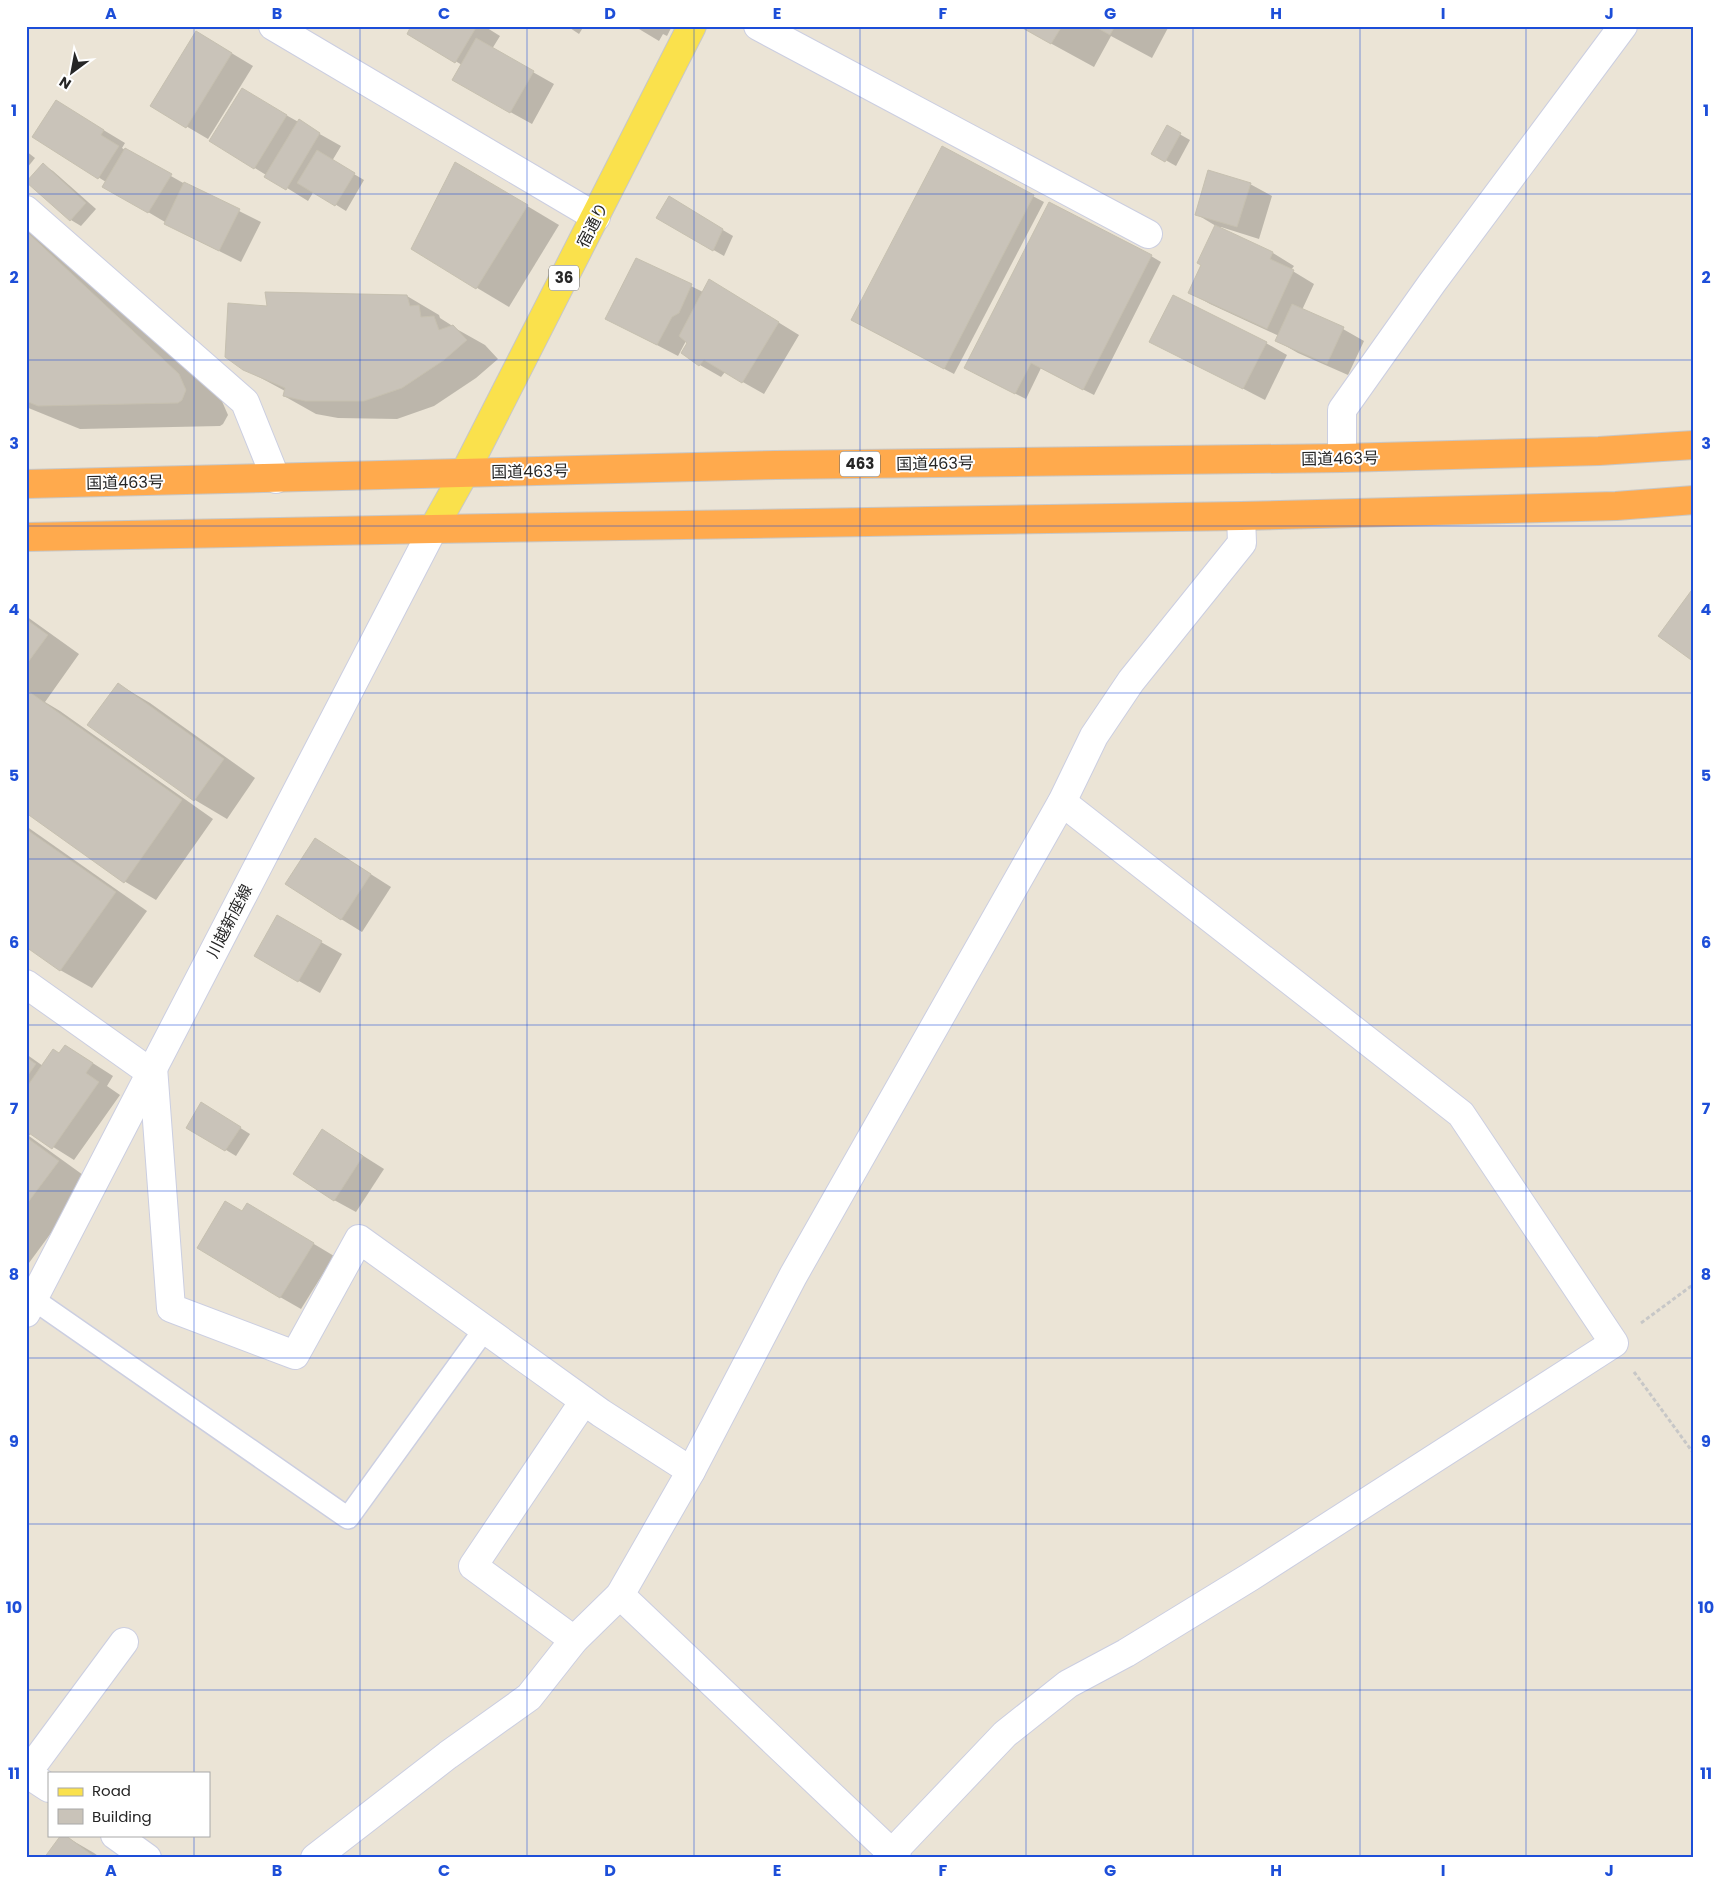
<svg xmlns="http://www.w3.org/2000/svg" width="1720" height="1884" viewBox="0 0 1720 1884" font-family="Poppins,'Noto Sans JP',sans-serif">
<rect width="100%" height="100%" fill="#ebe4d6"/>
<g fill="#0003">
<polygon points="413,26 484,26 500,36 492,49 554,84 532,124 453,80 462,65 409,33"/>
<polygon points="567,26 584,26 579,34"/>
<polygon points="634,26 672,26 667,36 663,34 659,41"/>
<polygon points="1019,26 1169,26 1152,58 1111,36 1094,67"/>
<polygon points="218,45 253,66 208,139 152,106"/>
<polygon points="263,102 341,146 332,161 364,180 346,211 314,191 308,201 211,141"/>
<polygon points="77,114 125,143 122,148 125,150 185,184 261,222 241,262 187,235 104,186 106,182 34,137"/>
<polygon points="1167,127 1190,140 1176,166 1153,153"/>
<polygon points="942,148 1044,202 954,374 863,326"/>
<polygon points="26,151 35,158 27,168 26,168"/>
<polygon points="43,165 53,171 96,209 81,226 71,220"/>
<polygon points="487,182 559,225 509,307 412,249"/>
<polygon points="1250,184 1272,196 1259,239 1221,227 1220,229 1273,253 1294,266 1291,270 1314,284 1302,310 1343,329 1364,341 1348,375 1298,353 1277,341 1279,336 1210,304 1189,292 1202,265 1199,263 1216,226 1196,214"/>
<polygon points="669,198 733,236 724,256 658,218"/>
<polygon points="26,226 58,247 221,399 228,415 223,424 220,426 80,429 26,407"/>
<polygon points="1151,256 1161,262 1094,395 1041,368 1026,399 976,374"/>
<polygon points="636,259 703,292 731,293 799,335 764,394 725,372 721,377 700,365 683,353 689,343 686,341 678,356 628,330"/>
<polygon points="407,296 439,315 440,318 451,325 451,327 453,327 485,345 498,359 476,378 434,406 397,419 338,418 316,414 284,396 285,391 244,369 268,308"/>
<polygon points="1151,341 1266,343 1287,355 1265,400"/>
<polygon points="26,616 79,654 45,702 60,711 213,819 156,900 124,881 26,811"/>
<polygon points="118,684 150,703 255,778 227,819 195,800 89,724"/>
<polygon points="26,826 147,911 92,988 60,970 26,946"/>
<polygon points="336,852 391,887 362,932 341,919"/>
<polygon points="277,917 342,954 320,993 255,956"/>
<polygon points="66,1046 113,1076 107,1086 120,1095 74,1160 31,1133 29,1136 90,1180 26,1267 26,1054 43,1066 59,1054"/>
<polygon points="212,1110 250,1134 236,1156 188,1127"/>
<polygon points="343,1143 384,1169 356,1212 334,1200"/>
<polygon points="243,1212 269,1217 334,1256 301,1309 280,1297"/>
<polygon points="63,1835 94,1853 101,1858 46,1858"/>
</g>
<g fill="#c9c3b9" stroke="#c6c0b0">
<polygon points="411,26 477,26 455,63 407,34"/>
<polygon points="1019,26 1062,26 1051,44"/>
<polygon points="1094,26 1115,26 1110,35"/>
<polygon points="196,31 232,53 186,128 150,106"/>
<polygon points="476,38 534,71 510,113 452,80"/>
<polygon points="242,88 287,115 254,169 209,141"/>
<polygon points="56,100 104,130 101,135 119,146 98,179 32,137"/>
<polygon points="299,119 320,133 286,190 264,177"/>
<polygon points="1167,125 1181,133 1165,162 1151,154"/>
<polygon points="942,146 1034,195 944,369 851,320"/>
<polygon points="125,148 172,174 148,213 102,187"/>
<polygon points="317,150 355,173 335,206 297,183"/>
<polygon points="455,162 528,205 476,289 411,249"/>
<polygon points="43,163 86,203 70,221 26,182"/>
<polygon points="1208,170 1251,183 1237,227 1195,215"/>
<polygon points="184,182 240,209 219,251 164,224"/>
<polygon points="669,196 723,229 713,251 656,218"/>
<polygon points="1049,202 1152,255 1083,390 1031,363 1015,394 964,368"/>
<polygon points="1215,225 1273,252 1270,259 1294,270 1267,329 1188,293 1201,265 1197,263"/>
<polygon points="26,231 179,374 186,390 182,400 178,403 38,406 26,401"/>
<polygon points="636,258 692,284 679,313 672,317 657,345 605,319"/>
<polygon points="709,279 779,322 742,383 704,360 699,366 681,353 687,343 679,336"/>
<polygon points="265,292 407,295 410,306 419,305 421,317 434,316 439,330 453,325 467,340 444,360 402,388 364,401 305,401 283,396 285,388 243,370 225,357 228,303 267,306"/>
<polygon points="1173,295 1267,342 1243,389 1149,342"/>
<polygon points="1292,304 1344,327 1327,364 1275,341"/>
<polygon points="1694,587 1694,662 1658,636"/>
<polygon points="26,619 48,635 26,665"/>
<polygon points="118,683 224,759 194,801 87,725"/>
<polygon points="28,691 182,800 124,883 26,813 26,694"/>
<polygon points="26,829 116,892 60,971 26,947"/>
<polygon points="315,838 371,874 341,920 285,884"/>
<polygon points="277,915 322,941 298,982 254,956"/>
<polygon points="65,1045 93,1063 86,1073 99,1082 52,1149 26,1131 26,1088 53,1049 59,1053"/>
<polygon points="26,1057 36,1064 26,1078"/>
<polygon points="201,1102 241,1127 225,1151 186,1128"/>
<polygon points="322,1129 363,1156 334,1201 293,1174"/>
<polygon points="26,1137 59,1161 26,1205"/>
<polygon points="225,1201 242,1211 247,1203 314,1243 280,1298 197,1248"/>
<polygon points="61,1835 65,1835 96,1858 44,1858"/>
</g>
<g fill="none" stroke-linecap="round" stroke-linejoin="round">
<defs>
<polyline id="lane" points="33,1299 348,1518 484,1330"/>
<g id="street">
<polyline points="273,26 596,217"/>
<polyline points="758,26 1148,234"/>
<polyline points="26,210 245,402 276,479"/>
<polyline points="1342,458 1342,410 1432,283 1623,26"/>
<polyline points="26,984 150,1072"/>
<polyline points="153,1067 171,1308 295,1355 359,1239 601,1413 691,1471"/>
<polyline points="620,1595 897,1858"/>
<polyline points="574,1640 473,1566 584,1401"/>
<polyline points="26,1773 49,1788"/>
<polyline points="27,1773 124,1642"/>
<polyline points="115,1835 147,1858"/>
<polyline points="315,1858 448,1755 529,1697 574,1640 620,1595 691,1471 793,1276 1062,802 1094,736 1131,681 1242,543 1241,516"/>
<polyline points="887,1858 1005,1734 1068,1684 1126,1653 1250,1577 1614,1343 1461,1114 1062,802"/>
</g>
<polyline id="secondary" points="26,1313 433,529"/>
<polyline id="primary" points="433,529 465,472 692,26"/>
<g id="highway">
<polyline points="26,484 776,465 1342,458 1599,451 1694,445"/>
<polyline points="26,537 433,529 1241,516 1616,506 1694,500"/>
</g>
</defs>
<use href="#lane" stroke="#cbcee1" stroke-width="24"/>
<use href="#street" stroke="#cbcee1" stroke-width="30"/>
<use href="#secondary" stroke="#cbcee1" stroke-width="30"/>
<use href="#primary" stroke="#c7c7c7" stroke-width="30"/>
<use href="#highway" stroke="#c7c7c7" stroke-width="30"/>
<g stroke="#c7c7c7" stroke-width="3" stroke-dasharray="4 2.5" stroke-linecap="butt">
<polyline points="1641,1323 1694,1284"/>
<polyline points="1634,1372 1694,1454"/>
</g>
<use href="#lane" stroke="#fff" stroke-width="21"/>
<use href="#street" stroke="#fff" stroke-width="28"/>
<use href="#secondary" stroke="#fff" stroke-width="28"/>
<use href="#primary" stroke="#fae14c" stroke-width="28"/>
<use href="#highway" stroke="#ffaa4d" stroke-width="28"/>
</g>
<path fill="none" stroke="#1d4ed8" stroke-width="1" stroke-opacity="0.55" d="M194,26v1747M360,26v1832M527,26v1832M694,26v1832M860,26v1832M1026,26v1832M1193,26v1832M1360,26v1832M1526,26v1832M26,194h1668M26,360h1668M26,526h1668M26,693h1668M26,859h1668M26,1025h1668M26,1191h1668M26,1358h1668M26,1524h1668M26,1690h1668M194,1835v23"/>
<g text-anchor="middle" stroke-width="4" stroke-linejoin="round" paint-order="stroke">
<g fill="#fff" stroke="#676767" stroke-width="1">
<rect x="549" y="265.5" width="30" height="25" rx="4"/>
<rect x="840" y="451.5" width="40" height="25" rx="4"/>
</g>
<g font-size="15" font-weight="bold" fill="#262626">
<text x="564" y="283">36</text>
<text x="860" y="469">463</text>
</g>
<g font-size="16" fill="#262626" stroke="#fff">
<text transform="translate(592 225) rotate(-63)" y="6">宿通り</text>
<text transform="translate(1340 458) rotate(-1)" y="6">国道463号</text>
<text transform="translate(935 463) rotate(-1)" y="6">国道463号</text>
<text transform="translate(530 471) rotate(-1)" y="6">国道463号</text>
<text transform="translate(125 482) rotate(-1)" y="6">国道463号</text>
<text transform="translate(229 921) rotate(-63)" y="6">川越新座線</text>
</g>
</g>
<rect width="1720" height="1884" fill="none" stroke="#ffffff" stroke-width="55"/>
<rect x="48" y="1772" width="162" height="65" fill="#ffffff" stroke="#a8a8a8"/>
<rect x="58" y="1788" width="25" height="8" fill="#fae14c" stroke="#a8a8a8"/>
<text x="92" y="1796" font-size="15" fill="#262626">Road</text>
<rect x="58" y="1809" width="25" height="15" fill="#c9c3b9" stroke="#a8a8a8"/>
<text x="92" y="1822" font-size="15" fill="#262626">Building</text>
<g transform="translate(72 72) rotate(212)" stroke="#ffffff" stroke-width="4" paint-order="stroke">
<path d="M0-4L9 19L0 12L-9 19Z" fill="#262626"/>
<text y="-8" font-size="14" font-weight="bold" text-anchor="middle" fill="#262626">N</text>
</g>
<rect x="28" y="28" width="1664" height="1828" fill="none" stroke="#1d4ed8" stroke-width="2"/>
<g font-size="16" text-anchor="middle" font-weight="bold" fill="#1d4ed8">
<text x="111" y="19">A</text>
<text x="277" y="19">B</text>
<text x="444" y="19">C</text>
<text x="610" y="19">D</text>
<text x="777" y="19">E</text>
<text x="943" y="19">F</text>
<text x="1110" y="19">G</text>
<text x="1276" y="19">H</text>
<text x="1443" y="19">I</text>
<text x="1609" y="19">J</text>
<text x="14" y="116">1</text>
<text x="1706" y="116">1</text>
<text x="14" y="283">2</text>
<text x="1706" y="283">2</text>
<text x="14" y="449">3</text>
<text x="1706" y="449">3</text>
<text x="14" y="615">4</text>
<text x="1706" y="615">4</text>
<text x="14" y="781">5</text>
<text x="1706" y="781">5</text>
<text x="14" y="948">6</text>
<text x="1706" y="948">6</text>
<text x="14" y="1114">7</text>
<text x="1706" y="1114">7</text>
<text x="14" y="1280">8</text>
<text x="1706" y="1280">8</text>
<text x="14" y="1447">9</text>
<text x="1706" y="1447">9</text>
<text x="14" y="1613">10</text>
<text x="1706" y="1613">10</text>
<text x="14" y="1779">11</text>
<text x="1706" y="1779">11</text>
<text x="111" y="1876">A</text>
<text x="277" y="1876">B</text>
<text x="444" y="1876">C</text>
<text x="610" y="1876">D</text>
<text x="777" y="1876">E</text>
<text x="943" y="1876">F</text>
<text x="1110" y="1876">G</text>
<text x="1276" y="1876">H</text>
<text x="1443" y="1876">I</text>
<text x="1609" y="1876">J</text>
</g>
</svg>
